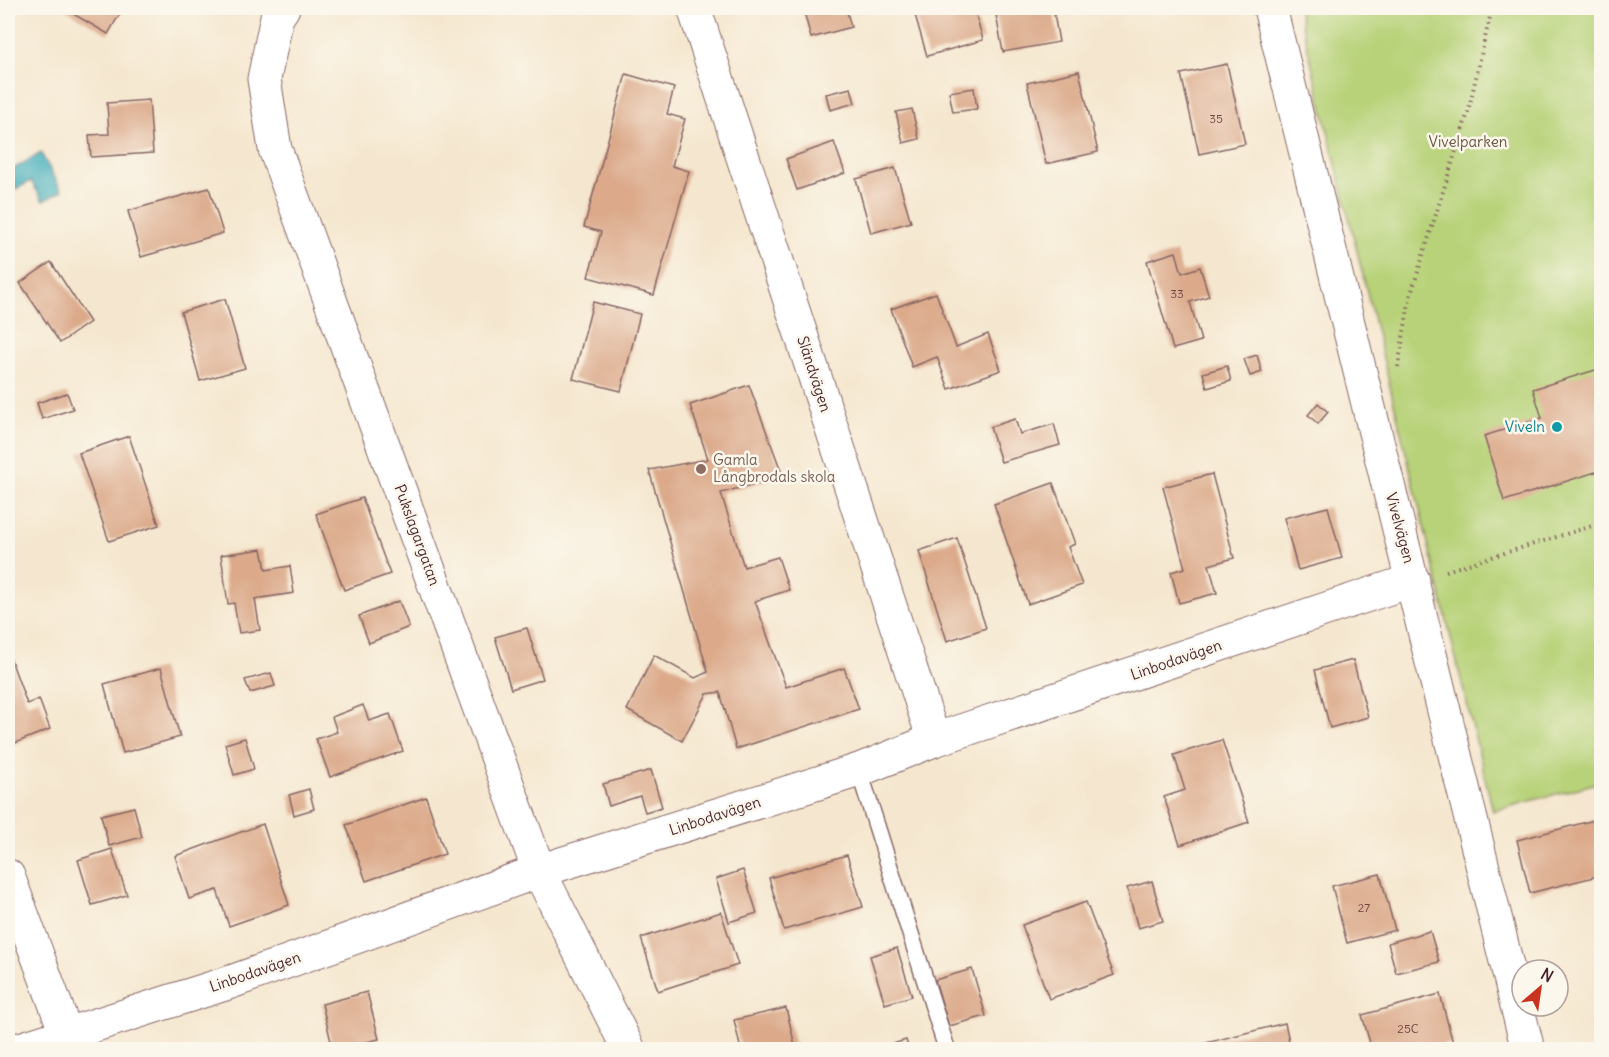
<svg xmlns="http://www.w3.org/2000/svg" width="1609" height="1057" viewBox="0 0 1609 1057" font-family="Delius,sans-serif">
<rect width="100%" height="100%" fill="#fbf7ec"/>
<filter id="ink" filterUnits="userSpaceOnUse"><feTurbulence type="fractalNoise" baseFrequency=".0167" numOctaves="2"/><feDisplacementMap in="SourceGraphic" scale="12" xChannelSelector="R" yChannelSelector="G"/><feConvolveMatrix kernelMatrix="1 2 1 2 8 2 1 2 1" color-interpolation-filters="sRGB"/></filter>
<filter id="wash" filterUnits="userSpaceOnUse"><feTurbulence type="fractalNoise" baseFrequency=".008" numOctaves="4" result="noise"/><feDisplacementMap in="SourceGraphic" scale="24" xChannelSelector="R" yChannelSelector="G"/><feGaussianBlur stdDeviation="1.35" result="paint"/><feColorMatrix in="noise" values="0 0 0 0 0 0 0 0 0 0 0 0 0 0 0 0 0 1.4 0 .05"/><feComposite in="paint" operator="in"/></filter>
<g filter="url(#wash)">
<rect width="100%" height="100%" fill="#f5e7cf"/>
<polygon fill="#b7d278" stroke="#807852" stroke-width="1.5" points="1298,8 1601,8 1601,782 1493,811"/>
<polygon fill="#3dacb9" stroke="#446672" stroke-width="1.5" points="41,153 62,191 43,201 31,181 10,192 8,172"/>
<g id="blocks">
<g fill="#dcaa8b">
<polygon points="63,8 123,8 108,34"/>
<polygon points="803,8 846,8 851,27 811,38"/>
<polygon points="913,8 974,8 983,40 927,56"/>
<polygon points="1040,8 1053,8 1059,42 1003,52 996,15"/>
<polygon points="1227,64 1245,144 1199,154 1181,74"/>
<polygon points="1079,71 1098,152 1046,164 1027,83"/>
<polygon points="626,74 674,88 667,114 685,119 672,166 689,171 654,295 588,277 601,232 584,227"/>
<polygon points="851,88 855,103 830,110 826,94"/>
<polygon points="974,88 977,109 953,112 949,92"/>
<polygon points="149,100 153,153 91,157 89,135 109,134 107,103"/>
<polygon points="912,109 919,139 903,143 896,112"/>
<polygon points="834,142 845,173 797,190 786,159"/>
<polygon points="895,168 911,222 871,233 856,179"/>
<polygon points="209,188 223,233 141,257 128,211"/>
<polygon points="1176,252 1182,273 1200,267 1209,296 1190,302 1201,341 1173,349 1147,261"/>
<polygon points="51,262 90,322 60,343 20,283"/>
<polygon points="936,293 956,347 988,334 1001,370 949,389 937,357 912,367 891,309"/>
<polygon points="225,299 245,368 200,381 181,312"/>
<polygon points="593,302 640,314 621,391 573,379"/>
<polygon points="1257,355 1262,372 1250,376 1244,359"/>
<polygon points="1227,366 1231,381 1207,388 1203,373"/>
<polygon points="1602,368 1602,470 1504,501 1484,436 1542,418 1533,389"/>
<polygon points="749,385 783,476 721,493 744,567 778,557 789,590 755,601 786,687 844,668 859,709 736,749 720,692 707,694 682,741 627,710 654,655 695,678 708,672 649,470 708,459 690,405"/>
<polygon points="67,393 73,409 42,419 37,403"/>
<polygon points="1318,403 1328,412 1318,424 1308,415"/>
<polygon points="1015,419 1020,434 1054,424 1060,445 1001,462 990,427"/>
<polygon points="129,436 159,525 109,541 79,453"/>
<polygon points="1212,474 1234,558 1209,565 1217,593 1179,603 1171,572 1185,568 1163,487"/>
<polygon points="1053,483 1075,544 1068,547 1082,585 1028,604 994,504"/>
<polygon points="362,498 390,574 344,590 316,514"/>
<polygon points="1328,507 1342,558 1298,570 1284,518"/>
<polygon points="957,538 986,628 947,641 919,551"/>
<polygon points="262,549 266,570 290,566 294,593 255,599 260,630 239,633 234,603 228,604 221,555"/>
<polygon points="399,601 409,627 369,643 359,616"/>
<polygon points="527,628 543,679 511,689 495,637"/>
<polygon points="10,657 27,704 39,699 50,729 8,746"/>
<polygon points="1353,660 1368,717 1330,728 1315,670"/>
<polygon points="161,668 180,737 123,753 104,684"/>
<polygon points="271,673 275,686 250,693 245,680"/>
<polygon points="363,705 369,721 390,714 403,751 330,777 316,739 337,732 332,717"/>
<polygon points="245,738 254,769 234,775 225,744"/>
<polygon points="1222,740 1249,822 1180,845 1164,797 1185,790 1174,755"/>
<polygon points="651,770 662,807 645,812 640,796 609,806 603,784"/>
<polygon points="309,789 314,809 294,815 289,795"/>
<polygon points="426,797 445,854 366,881 346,825"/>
<polygon points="134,807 142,837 109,846 101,815"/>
<polygon points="1602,818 1602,875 1530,893 1517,840"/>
<polygon points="263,824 289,905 229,926 217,890 189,899 175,856"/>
<polygon points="112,849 127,895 92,905 78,860"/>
<polygon points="847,855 863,907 784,930 769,878"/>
<polygon points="743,870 757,913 729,922 716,879"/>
<polygon points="1380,874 1395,930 1347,943 1332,886"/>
<polygon points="1152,881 1163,921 1138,928 1127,888"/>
<polygon points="1086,902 1114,975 1049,999 1022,925"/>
<polygon points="721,912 738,965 658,991 641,938"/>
<polygon points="1430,931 1439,962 1396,973 1388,943"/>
<polygon points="897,948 912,996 885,1004 870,956"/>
<polygon points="972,969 986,1016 949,1026 935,980"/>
<polygon points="367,992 379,1039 333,1050 322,1004"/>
<polygon points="1440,994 1453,1043 1428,1050 1372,1050 1362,1015"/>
<polygon points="786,1008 796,1050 741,1050 734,1020"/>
<polygon points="1285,1023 1291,1050 1199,1050 1198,1045"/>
<polygon points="906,1040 909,1050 876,1050 876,1049"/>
</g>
</g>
</g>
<g filter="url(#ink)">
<use href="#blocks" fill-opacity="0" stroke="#866564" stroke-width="1.5"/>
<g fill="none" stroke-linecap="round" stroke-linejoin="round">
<defs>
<polyline id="lane" points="859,770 947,1050"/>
<g id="street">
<polyline points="283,8 277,17 264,79 275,149 539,871 629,1050"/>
<polyline points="694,8 934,740"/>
<polyline points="1270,8 1528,1050"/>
<polyline points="8,876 66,1033"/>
<polyline points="17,1050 231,982 539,871 859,770 934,740 1413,580"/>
</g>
</defs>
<use href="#lane" stroke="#866564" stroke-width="19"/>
<use href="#street" stroke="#866564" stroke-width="35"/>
<g stroke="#866564" stroke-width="4" stroke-dasharray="1.5 4.5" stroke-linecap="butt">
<polyline points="1398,367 1410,297 1468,112 1492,8"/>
<polyline points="1446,571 1602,523"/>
</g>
<use href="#lane" stroke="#fff" stroke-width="16"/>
<use href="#street" stroke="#fff" stroke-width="33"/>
</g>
</g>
<circle fill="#0f9aa8" stroke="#fbf7ec" stroke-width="2" cx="1557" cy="427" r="6"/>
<circle fill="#8d6e63" stroke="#fbf7ec" stroke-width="2" cx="701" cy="469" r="6"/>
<g text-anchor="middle" stroke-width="5" stroke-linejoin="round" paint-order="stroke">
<g font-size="12" fill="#6e4243">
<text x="1216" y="123">35</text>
<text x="1177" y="298">33</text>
<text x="1364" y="912">27</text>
<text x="1408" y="1033">25C</text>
</g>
<g font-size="15" fill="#6b5542" stroke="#fbf7ec">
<text x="1468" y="147">Vivelparken</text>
</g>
<g font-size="15" fill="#4a1f2b" stroke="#fbf7ec">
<text transform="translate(814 374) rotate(72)" y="5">Sländvägen</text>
<text transform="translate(1400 528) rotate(75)" y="5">Vivelvägen</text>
<text transform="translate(417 535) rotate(70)" y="5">Pukslagargatan</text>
<text transform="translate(1176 660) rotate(-19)" y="5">Linbodavägen</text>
<text transform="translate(715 816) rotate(-18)" y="5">Linbodavägen</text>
<text transform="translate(255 972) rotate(-19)" y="5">Linbodavägen</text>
</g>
<g font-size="15" fill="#0d838f" stroke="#fbf7ec" text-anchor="end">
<text x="1545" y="432">Viveln</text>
</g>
<g font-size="15" fill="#785e54" stroke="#fbf7ec" text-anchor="start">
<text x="713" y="465">Gamla<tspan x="713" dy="17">Långbrodals skola</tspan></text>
</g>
</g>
<rect width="1609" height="1057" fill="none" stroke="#fbf7ec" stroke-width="30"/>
<g transform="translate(1540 988) rotate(29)"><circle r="28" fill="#fbf7ec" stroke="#b4a19f" stroke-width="1.5"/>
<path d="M0-4.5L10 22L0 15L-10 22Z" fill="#c8321e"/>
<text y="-9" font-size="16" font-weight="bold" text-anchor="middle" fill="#4a1f2b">N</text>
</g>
</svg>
